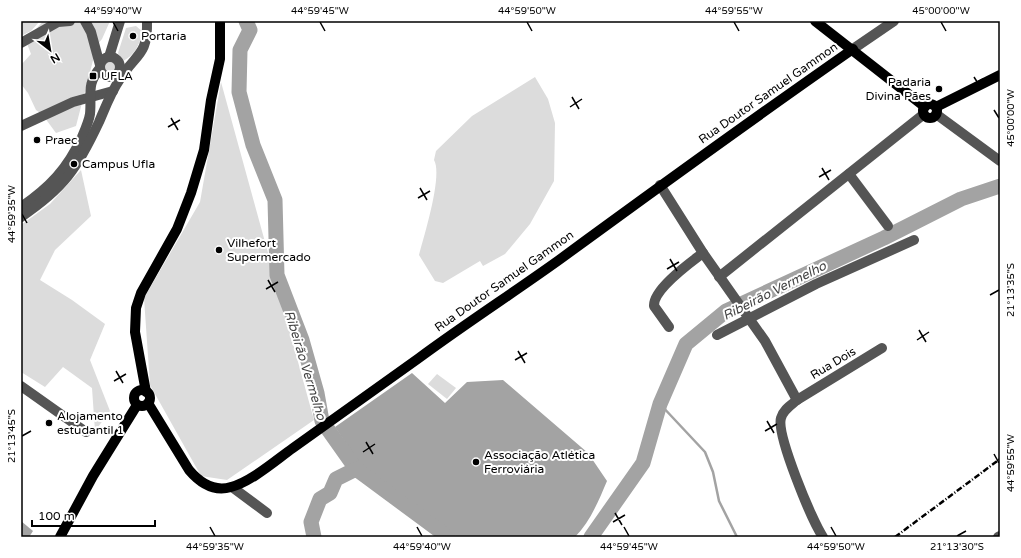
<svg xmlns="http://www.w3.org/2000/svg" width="1021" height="558" viewBox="0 0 1021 558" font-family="'Varela Round',sans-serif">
<rect width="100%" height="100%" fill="#fff"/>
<g fill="#dcdcdc">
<polygon points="21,21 40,21 31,31 21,36"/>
<polygon points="43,21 110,21 102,39 97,45 76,126 56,133 42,114 36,110 28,93 21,84 21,65 31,54 26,41"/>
<path d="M136,26l7,6c-4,13 -8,23 -20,29l-5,-8 8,-25z"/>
<circle cx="110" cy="66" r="6"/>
<path d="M535,77l13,22 7,24 -1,58 -24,43 -25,30 -22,12 -3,-5 -37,22 -8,-2 -16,-26c5,-19 24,-80 15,-95l2,-9 36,-35z"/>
<polygon points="221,82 314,420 227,480 201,476 150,385 144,298 200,202"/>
<polygon points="81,170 91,216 55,250 40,280 72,300 105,324 90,360 110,411 95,431 92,388 63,367 45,387 21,372 21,225 50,204"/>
<polygon points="437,374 456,388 447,399 428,384"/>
</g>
<g fill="#a3a3a3">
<path d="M412,373l33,30 22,-21 36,-2 85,73 19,28c-8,19 -17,41 -32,56h-118l-93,-67 -29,-43z"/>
<polygon points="21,521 33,531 29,537 21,537"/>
</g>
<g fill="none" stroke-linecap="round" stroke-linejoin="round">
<polyline stroke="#a3a3a3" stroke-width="2.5" points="660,404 705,452 713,472 719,501 737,537"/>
<g stroke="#a3a3a3" stroke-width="15">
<polyline points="246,21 250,30 240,50 239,92 253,145 275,200 277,275 302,340 317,393 322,421 356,469"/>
<polyline points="314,537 311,522 320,499 330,493 336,479 356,469 448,537"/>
<polyline points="591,537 643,463 660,404 686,344 726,311 884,238 961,199 1000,186"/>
</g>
<g stroke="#555" stroke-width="10">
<polyline points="85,21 91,32 100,65"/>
<polyline points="21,43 58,22 70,21"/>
<polyline points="853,49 894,21"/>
<polyline points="109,57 120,21"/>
<circle cx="110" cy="67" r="10"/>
<polyline points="936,114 1000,161"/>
<polyline points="21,126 73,102 113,91"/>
<polyline points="849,174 888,226"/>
<polyline points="660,185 703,253 765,341 797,400"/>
<path d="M21,207c29,-20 46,-38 61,-70 3,-7 7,-16 8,-23 2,-20 -4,-29 10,-46"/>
<path d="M21,217c43,-29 56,-48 78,-95 6,-14 12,-30 21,-43 16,-26 28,-23 27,-58"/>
<polyline points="719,277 924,114"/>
<path d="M669,327l-15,-21c-1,-17 36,-43 49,-53"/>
<polyline points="717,335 816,284 914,240"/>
<polyline points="21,386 86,432"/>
<polyline points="232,487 267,513"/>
<path d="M823,537c-11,-16 -47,-103 -42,-119 2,-8 10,-13 16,-18l85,-52"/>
<polyline points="998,537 1000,536"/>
</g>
<g stroke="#000" stroke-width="10">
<polyline points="815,21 925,107"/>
<circle cx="930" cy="111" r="7"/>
<polyline points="936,107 1000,75"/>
<circle cx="142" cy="398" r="8"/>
<polyline points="146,392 135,332 136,308 141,293 177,229 191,193 204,150 211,100 220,59 220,21"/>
<path d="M148,403l41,67c11,13 25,22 42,17 20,-5 45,-27 62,-39 42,-30 84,-60 126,-90 46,-34 94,-65 140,-98 97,-71 195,-142 294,-211"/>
<polyline points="60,537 93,476 137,405"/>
</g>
<polyline stroke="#000" stroke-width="2.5" stroke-dasharray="6 2 1 2" stroke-linecap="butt" points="895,537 1000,459"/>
</g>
<path fill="none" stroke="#000" stroke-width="1.5" d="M113,22l5,9M320,22l5,9M527,22l5,9M734,22l5,9M941,22l5,9M974,77l7,11M971,86l12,-7M572,97l7,12M570,107l12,-8M994,110l5,8M171,118l7,12M168,127l12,-7M822,168l7,12M819,177l12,-7M420,188l7,12M418,198l12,-7M22,214l5,9M670,259l7,12M667,269l12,-7M268,280l7,12M266,289l12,-7M990,295l9,-5M919,330l7,12M917,340l12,-8M518,351l7,12M515,360l12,-7M116,371l7,12M114,381l12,-7M767,421l7,12M765,431l12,-7M22,436l9,-5M366,442l7,12M363,452l12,-8M994,454l5,9M615,513l7,12M613,522l12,-7M210,527l5,9M417,527l5,9M624,527l5,9M831,527l5,9M957,536l9,-5"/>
<g fill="#000" stroke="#fff" stroke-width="1.5">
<circle cx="133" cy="36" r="4"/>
<rect x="89" y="72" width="8" height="8" rx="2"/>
<circle cx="939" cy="89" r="4"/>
<circle cx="37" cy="140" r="4"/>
<circle cx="74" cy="164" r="4"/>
<circle cx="219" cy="250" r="4"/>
<circle cx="49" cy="423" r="4"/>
<circle cx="476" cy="462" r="4"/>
</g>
<g text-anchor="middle" stroke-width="4" stroke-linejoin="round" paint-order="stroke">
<g font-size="12" fill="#000" stroke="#fff" text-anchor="start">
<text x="141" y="40">Portaria</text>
<text x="101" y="80">UFLA</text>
<text x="931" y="86" text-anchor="end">Padaria<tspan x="931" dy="14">Divina Pães</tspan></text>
<text x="45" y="144">Praec</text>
<text x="82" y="168">Campus Ufla</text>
<text x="227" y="247">Vilhefort<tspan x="227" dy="14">Supermercado</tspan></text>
<text x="57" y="420">Alojamento<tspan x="57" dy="14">estudantil 1</tspan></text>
<text x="484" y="459">Associação Atlética<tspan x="484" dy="14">Ferroviária</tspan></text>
</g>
<g font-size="12" fill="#000" stroke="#fff">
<text transform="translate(768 93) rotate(-35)" y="4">Rua Doutor Samuel Gammon</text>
<text transform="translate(504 281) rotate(-35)" y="4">Rua Doutor Samuel Gammon</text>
<text transform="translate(833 363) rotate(-31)" y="4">Rua Dois</text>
</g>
<g font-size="13" font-style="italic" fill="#444" stroke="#fff">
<text transform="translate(774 290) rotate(-27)" y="5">Ribeirão Vermelho</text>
<text transform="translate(306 365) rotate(73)" y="5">Ribeirão Vermelho</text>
</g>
</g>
<rect width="1021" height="558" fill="none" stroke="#ffffff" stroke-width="44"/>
<g transform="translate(50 50) rotate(149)" stroke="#ffffff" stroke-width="3" paint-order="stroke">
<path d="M0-3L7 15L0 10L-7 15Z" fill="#000000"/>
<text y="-6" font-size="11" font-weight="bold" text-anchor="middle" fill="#000000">N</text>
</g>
<path d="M32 520v6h123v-6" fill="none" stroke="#000000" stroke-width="2"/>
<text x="38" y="520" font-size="12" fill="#000000" stroke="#ffffff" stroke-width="3" paint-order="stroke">100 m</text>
<rect x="22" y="22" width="977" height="514" fill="none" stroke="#000" stroke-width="1.5"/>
<g font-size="10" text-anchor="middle" fill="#000">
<text x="113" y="14">44°59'40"W</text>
<text x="320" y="14">44°59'45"W</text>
<text x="527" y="14">44°59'50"W</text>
<text x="734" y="14">44°59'55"W</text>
<text x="941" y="14">45°00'00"W</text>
<text transform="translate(1010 118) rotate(-90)" y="4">45°00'00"W</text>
<text transform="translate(11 214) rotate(-90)" y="4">44°59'35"W</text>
<text transform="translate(1010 290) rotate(-90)" y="4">21°13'35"S</text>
<text transform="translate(11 436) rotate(-90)" y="4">21°13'45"S</text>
<text transform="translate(1010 463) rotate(-90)" y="4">44°59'55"W</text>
<text x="215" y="550">44°59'35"W</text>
<text x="422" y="550">44°59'40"W</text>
<text x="629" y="550">44°59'45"W</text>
<text x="836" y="550">44°59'50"W</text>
<text x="957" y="550">21°13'30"S</text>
</g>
</svg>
